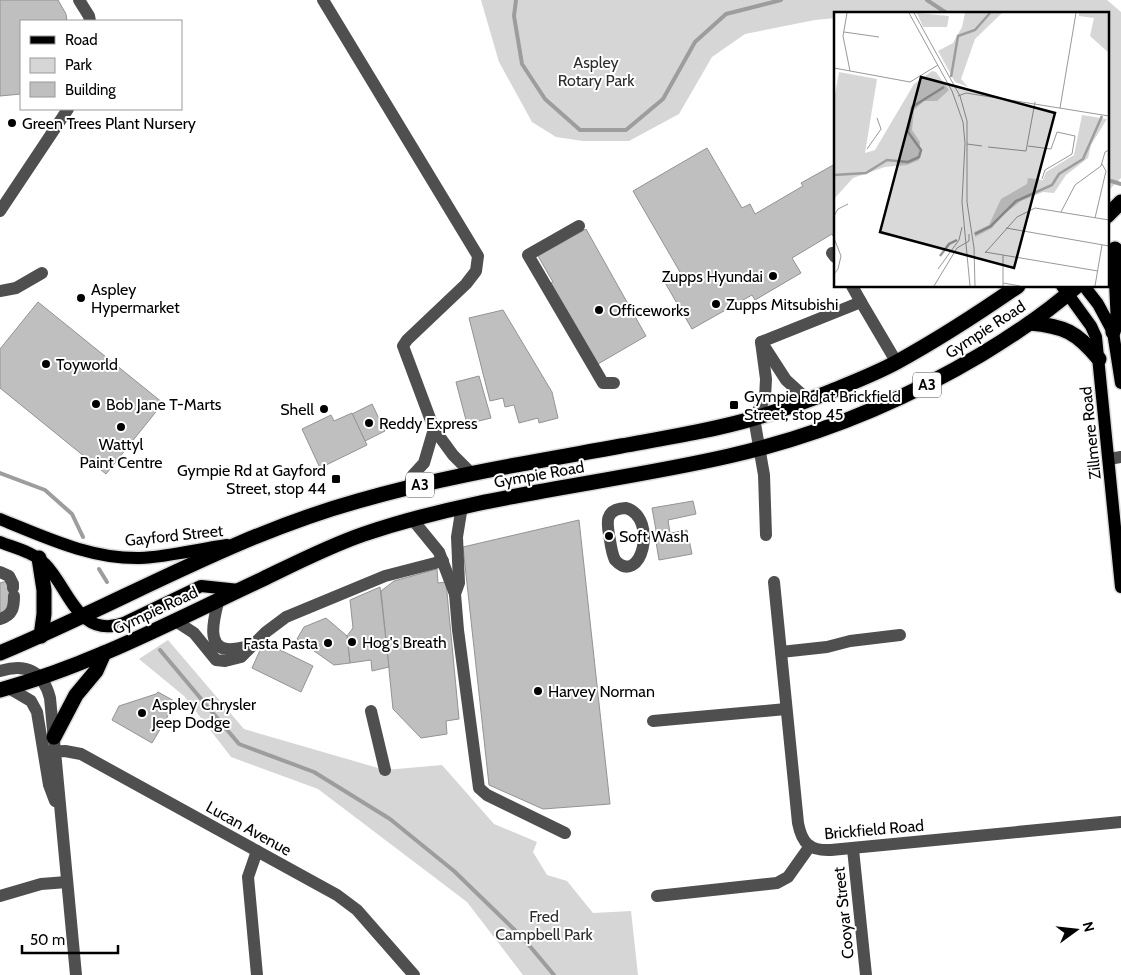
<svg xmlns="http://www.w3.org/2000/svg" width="1121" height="975" viewBox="0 0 1121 975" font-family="Cabin,sans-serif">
<rect width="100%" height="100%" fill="#fff"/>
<g fill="#d6d6d6">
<polygon points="481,0 1107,0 1121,12 1121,178 1107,192 1107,14 835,14 835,18 815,20 745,34 712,57 679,114 629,141 583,141 556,137 532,122 499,62"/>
<polygon points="168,640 244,729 385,770 442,765 494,824 537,842 533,852 547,875 567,881 593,913 631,911 638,975 523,975 467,902 318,789 231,757 184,696 139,659"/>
</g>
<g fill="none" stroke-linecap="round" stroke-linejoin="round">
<g stroke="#9d9d9d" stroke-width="4">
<polyline points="516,0 514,16 522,64 545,99 580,130 626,130 663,99 695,42 726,14 781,0"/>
<polyline points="927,0 948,14"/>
<polyline points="1111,181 1121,184"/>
<polyline points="0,473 45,490 72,514 83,537"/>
<polyline points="99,569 107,582"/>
<polyline points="160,650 239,744 314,772 390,819 454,871 523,938 554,975"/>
</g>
</g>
<g fill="#bfbfbf" stroke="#939393">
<polygon points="0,0 58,0 66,14 67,21 21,21 21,94 0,96"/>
<polygon points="707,148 742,208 750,204 755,214 803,186 801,183 835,164 835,239 832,234 792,258 801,273 755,300 752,295 692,329 664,281 680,272 633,191"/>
<polygon points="586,229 646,336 598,364 551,283 553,282 538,256"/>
<polygon points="38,302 163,403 106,474 0,388 0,349"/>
<polygon points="503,310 552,392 558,418 539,423 538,418 519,423 514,405 505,407 503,398 490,401 469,318"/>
<polygon points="479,376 491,418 467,424 456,382"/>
<polygon points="372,404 385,431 365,441 352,414"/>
<polygon points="352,413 367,445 320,468 302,429 331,415 334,421"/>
<polygon points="693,501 696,514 668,520 670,533 657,536 652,508"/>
<polygon points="579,520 610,804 543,809 489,785 463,547"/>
<polygon points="687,530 692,554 659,560 655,536"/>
<polygon points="437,569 438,583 446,582 459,719 446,721 447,734 421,738 393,709 381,591 394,581"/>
<polygon points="7,581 13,604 0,616 0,583"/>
<polygon points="380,587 389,667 372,671 371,660 350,663 347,636 353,628 350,600"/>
<polygon points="326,618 347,636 350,663 334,665 297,639 304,627"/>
<polygon points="270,645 313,666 301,692 252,668 261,648"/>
<polygon points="158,692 176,702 152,743 112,720 119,706 156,694"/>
</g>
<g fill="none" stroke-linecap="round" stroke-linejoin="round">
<defs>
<g id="major">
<polyline points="1062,286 1091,326 1096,337 1121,587"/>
<polyline points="1084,286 1098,304 1113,332 1121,383"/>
<path d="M0,519c45,18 90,40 140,39 29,-1 58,-9 87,-13"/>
<path d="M0,542c15,6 33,10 45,22 24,24 33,76 79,59l77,-37 38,4"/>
</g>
<g id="highway">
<polyline points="1107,216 1121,202"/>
<path d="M1030,323c34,3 47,9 69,36"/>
<polyline points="1113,332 1118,314 1115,249"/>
<polyline points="39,558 44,590 44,614 41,636"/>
<path d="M0,653c120,-50 232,-117 358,-152 86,-25 175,-39 263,-55 44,-8 90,-15 134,-28 24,-7 48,-16 72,-25 24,-10 48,-19 70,-31 42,-23 82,-49 121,-76"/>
<path d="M0,690c92,-25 177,-71 263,-111 33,-16 66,-33 101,-45 118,-40 243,-50 365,-78 89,-20 174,-55 253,-102 33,-20 66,-42 95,-68"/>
<polyline points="54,737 76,695 96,671 104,653"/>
</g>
</defs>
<use href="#major" stroke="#dbdbdb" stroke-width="15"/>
<use href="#highway" stroke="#dbdbdb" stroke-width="18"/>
<g stroke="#4f4f4f" stroke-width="12">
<polyline points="79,0 89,16 90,21"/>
<polyline points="323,0 478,256 476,271 466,284 407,340 403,346 434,429 453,455 472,474"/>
<polyline points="0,211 68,109"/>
<polyline points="579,226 528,255 603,383 614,383"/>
<polyline points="832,253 835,257"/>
<polyline points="852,286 861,302"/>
<polyline points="0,291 16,288 42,273"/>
<polyline points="761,342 766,379 765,398 754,418 764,475 766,535"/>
<polyline points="761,342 861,302 897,363"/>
<polyline points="764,346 786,380 808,400"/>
<polyline points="1109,459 1121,457"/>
<polyline points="409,487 413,475 424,463 434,429"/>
<path d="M626,508c33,10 15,80 -11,52 -3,-6 -4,-13 -5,-20 -3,-16 -7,-31 16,-32z"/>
<polyline points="412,519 439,552 455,594 458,630 479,788 487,795 565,833"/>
<polyline points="0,572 9,576 13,584 13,588"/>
<path d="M774,582l24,241c4,21 12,28 33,27l290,-28"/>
<polyline points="455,594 459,583 457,537 462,506"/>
<path d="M219,598c-3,14 -15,49 8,51 8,1 16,-2 24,-3"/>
<path d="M0,619c13,-4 14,-12 14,-23"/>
<polyline points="174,620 194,633 216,660 225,661 241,657 266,632 286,617 385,576 443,561"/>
<polyline points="781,652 827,647 850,641 900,635"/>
<path d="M0,671c26,-8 43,0 50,27l26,277"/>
<polyline points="9,688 31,701 37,712 49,785 55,801"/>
<polyline points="371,711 385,770"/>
<polyline points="653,721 786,709"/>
<polyline points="44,752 65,751 81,754 337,895 357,910 414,975"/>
<polyline points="853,849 866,975"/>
<polyline points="0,896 41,884 67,882"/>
<polyline points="657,896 777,883 788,877 810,846"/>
<polyline points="257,975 248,877 257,851"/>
</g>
<use href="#major" stroke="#000" stroke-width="12"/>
<use href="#highway" stroke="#000" stroke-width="15"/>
</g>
<g fill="#000" stroke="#fff" stroke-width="2">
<circle cx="12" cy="123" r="5"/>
<circle cx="773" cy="276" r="5"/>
<circle cx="81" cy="298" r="5"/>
<circle cx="716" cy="304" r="5"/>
<circle cx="599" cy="310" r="5"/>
<circle cx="46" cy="364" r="5"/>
<circle cx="96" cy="404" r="5"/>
<rect x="729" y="400" width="10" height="10" rx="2.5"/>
<circle cx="324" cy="409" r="5"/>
<circle cx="369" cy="423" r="5"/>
<circle cx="121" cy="427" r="5"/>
<rect x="331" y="474" width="10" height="10" rx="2.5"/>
<circle cx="609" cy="536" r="5"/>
<circle cx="352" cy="642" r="5"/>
<circle cx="328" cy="643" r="5"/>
<circle cx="538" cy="691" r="5"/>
<circle cx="142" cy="713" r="5"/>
</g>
<g text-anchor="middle" stroke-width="4" stroke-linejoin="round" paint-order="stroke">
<g fill="#fff" stroke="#4c4c4c" stroke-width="1">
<rect x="913" y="372.5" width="28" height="25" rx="4"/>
<rect x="406" y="472.5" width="28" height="25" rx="4"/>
</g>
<g font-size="15" font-weight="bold" fill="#000">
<text x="927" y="390">A3</text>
<text x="420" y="490">A3</text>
</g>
<g font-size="16" fill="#2d2d2d" stroke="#fff">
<text x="596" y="68">Aspley<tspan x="596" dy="18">Rotary Park</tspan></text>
<text x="544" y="922">Fred<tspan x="544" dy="18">Campbell Park</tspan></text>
</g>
<g font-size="16" fill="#000" stroke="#fff" text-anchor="start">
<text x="22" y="129">Green Trees Plant Nursery</text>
<text x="763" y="282" text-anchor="end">Zupps Hyundai</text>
<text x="91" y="295">Aspley<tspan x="91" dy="18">Hypermarket</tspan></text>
<text x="726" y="310">Zupps Mitsubishi</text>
<text x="609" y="316">Officeworks</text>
<text x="56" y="370">Toyworld</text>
<text x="744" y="402">Gympie Rd at Brickfield<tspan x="744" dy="18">Street, stop 45</tspan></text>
<text x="106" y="410">Bob Jane T-Marts</text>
<text x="314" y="415" text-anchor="end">Shell</text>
<text x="379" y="429">Reddy Express</text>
<text x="121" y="450" text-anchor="middle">Wattyl<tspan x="121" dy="18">Paint Centre</tspan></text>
<text x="326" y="476" text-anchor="end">Gympie Rd at Gayford<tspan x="326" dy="18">Street, stop 44</tspan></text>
<text x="619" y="542">Soft Wash</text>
<text x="362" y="648">Hog's Breath</text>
<text x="318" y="649" text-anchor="end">Fasta Pasta</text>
<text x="548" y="697">Harvey Norman</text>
<text x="152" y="710">Aspley Chrysler<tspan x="152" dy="18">Jeep Dodge</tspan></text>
</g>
<g font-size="16" fill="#000" stroke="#fff">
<text transform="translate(985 329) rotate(-33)" y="6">Gympie Road</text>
<text transform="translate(1090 433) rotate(-96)" y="6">Zillmere Road</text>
<text transform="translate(539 474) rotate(-10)" y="6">Gympie Road</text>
<text transform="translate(174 535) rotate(-6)" y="6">Gayford Street</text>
<text transform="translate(155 610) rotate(-25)" y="6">Gympie Road</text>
<text transform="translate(249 828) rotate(29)" y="6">Lucan Avenue</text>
<text transform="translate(874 829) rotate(-5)" y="6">Brickfield Road</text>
<text transform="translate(843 913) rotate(-96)" y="6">Cooyar Street</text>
</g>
</g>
<g transform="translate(834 12)">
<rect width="275" height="275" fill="#fff"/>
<path d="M83,1l32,3 -2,11h-24zM131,1h37l-27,26 -14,40 7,8 -13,-5 -17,-31 15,-8 9,-16zM245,1h30v40l-19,-17 4,-18 -15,-2zM98,59l4,1 13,18 -12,11h-13l-10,9 -2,20 8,12 -1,18 -12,5 -22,2 -32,11 -19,21v-99l5,-28 38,7 -12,74 10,-3 39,-66zM248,103l25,4 -16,26 -3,13 -22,17 -12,18 -11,-1 -22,9 -21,16 -8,11 -17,9 -1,-5 15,-7 12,-26 26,-15 1,-6 15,2 3,-8 28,-17z" fill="#d6d6d6"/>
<path fill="none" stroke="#9d9d9d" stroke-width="2.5" d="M117,65l7,-41 17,-6 15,-17M0,163l32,-2 21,-13 21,2 11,-5 2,-7 -13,-18 4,-25 32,-20M141,222l16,-8 25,-25 36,-16 7,-11 24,-15 19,-43M106,244l9,-12 8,-4"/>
<path fill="none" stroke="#999" stroke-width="1" d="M13,1l-4,23 7,35M75,1l43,78 11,31 2,21 -3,59 8,84M80,1l46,83 7,25v81l7,46 1,38M10,20l35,5M0,56l76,14 28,-17M124,84l8,-3 143,23M226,96l16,-95M133,132l15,2M194,134l23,3 6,-17 18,4 -3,18 -27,16 -3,9M154,135l38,4 9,-49M33,137l14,-20 -4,-11M227,200l14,-27 26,-19 4,-14 4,-2M0,204l4,-7 10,-5M261,206l11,-47 -4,-7M172,216l103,18M0,226l7,18 -3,13 -4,5M151,240l113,19M151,241l32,-36 18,-9 74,12M104,257l21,-29 3,-13M169,271l17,3M100,274l23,-38 12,-7v-7M169,274v-31M261,274l7,-41"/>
<path fill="#000" fill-opacity="0.15" stroke="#000" stroke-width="2.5" d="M87,65l134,36 -41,155 -134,-36z"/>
<rect width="275" height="275" fill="none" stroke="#000" stroke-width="2.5"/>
</g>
<rect x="20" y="20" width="162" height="90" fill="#ffffff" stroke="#999999"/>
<rect x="30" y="36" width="25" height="8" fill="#000000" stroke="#999999"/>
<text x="65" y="45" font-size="15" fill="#000000">Road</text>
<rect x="30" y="58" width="25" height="15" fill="#d6d6d6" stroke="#999999"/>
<text x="65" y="70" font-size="15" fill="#000000">Park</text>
<rect x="30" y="82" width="25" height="15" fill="#bfbfbf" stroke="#999999"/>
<text x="65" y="95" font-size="15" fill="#000000">Building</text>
<g transform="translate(1076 930) rotate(75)" stroke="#ffffff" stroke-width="4" paint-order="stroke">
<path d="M0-4L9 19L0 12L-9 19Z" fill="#000000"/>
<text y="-8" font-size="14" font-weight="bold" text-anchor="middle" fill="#000000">N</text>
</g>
<path d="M22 945v8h96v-8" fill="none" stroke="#000000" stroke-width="2.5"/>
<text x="30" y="945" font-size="15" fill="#000000" stroke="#ffffff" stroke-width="4" paint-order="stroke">50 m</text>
</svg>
